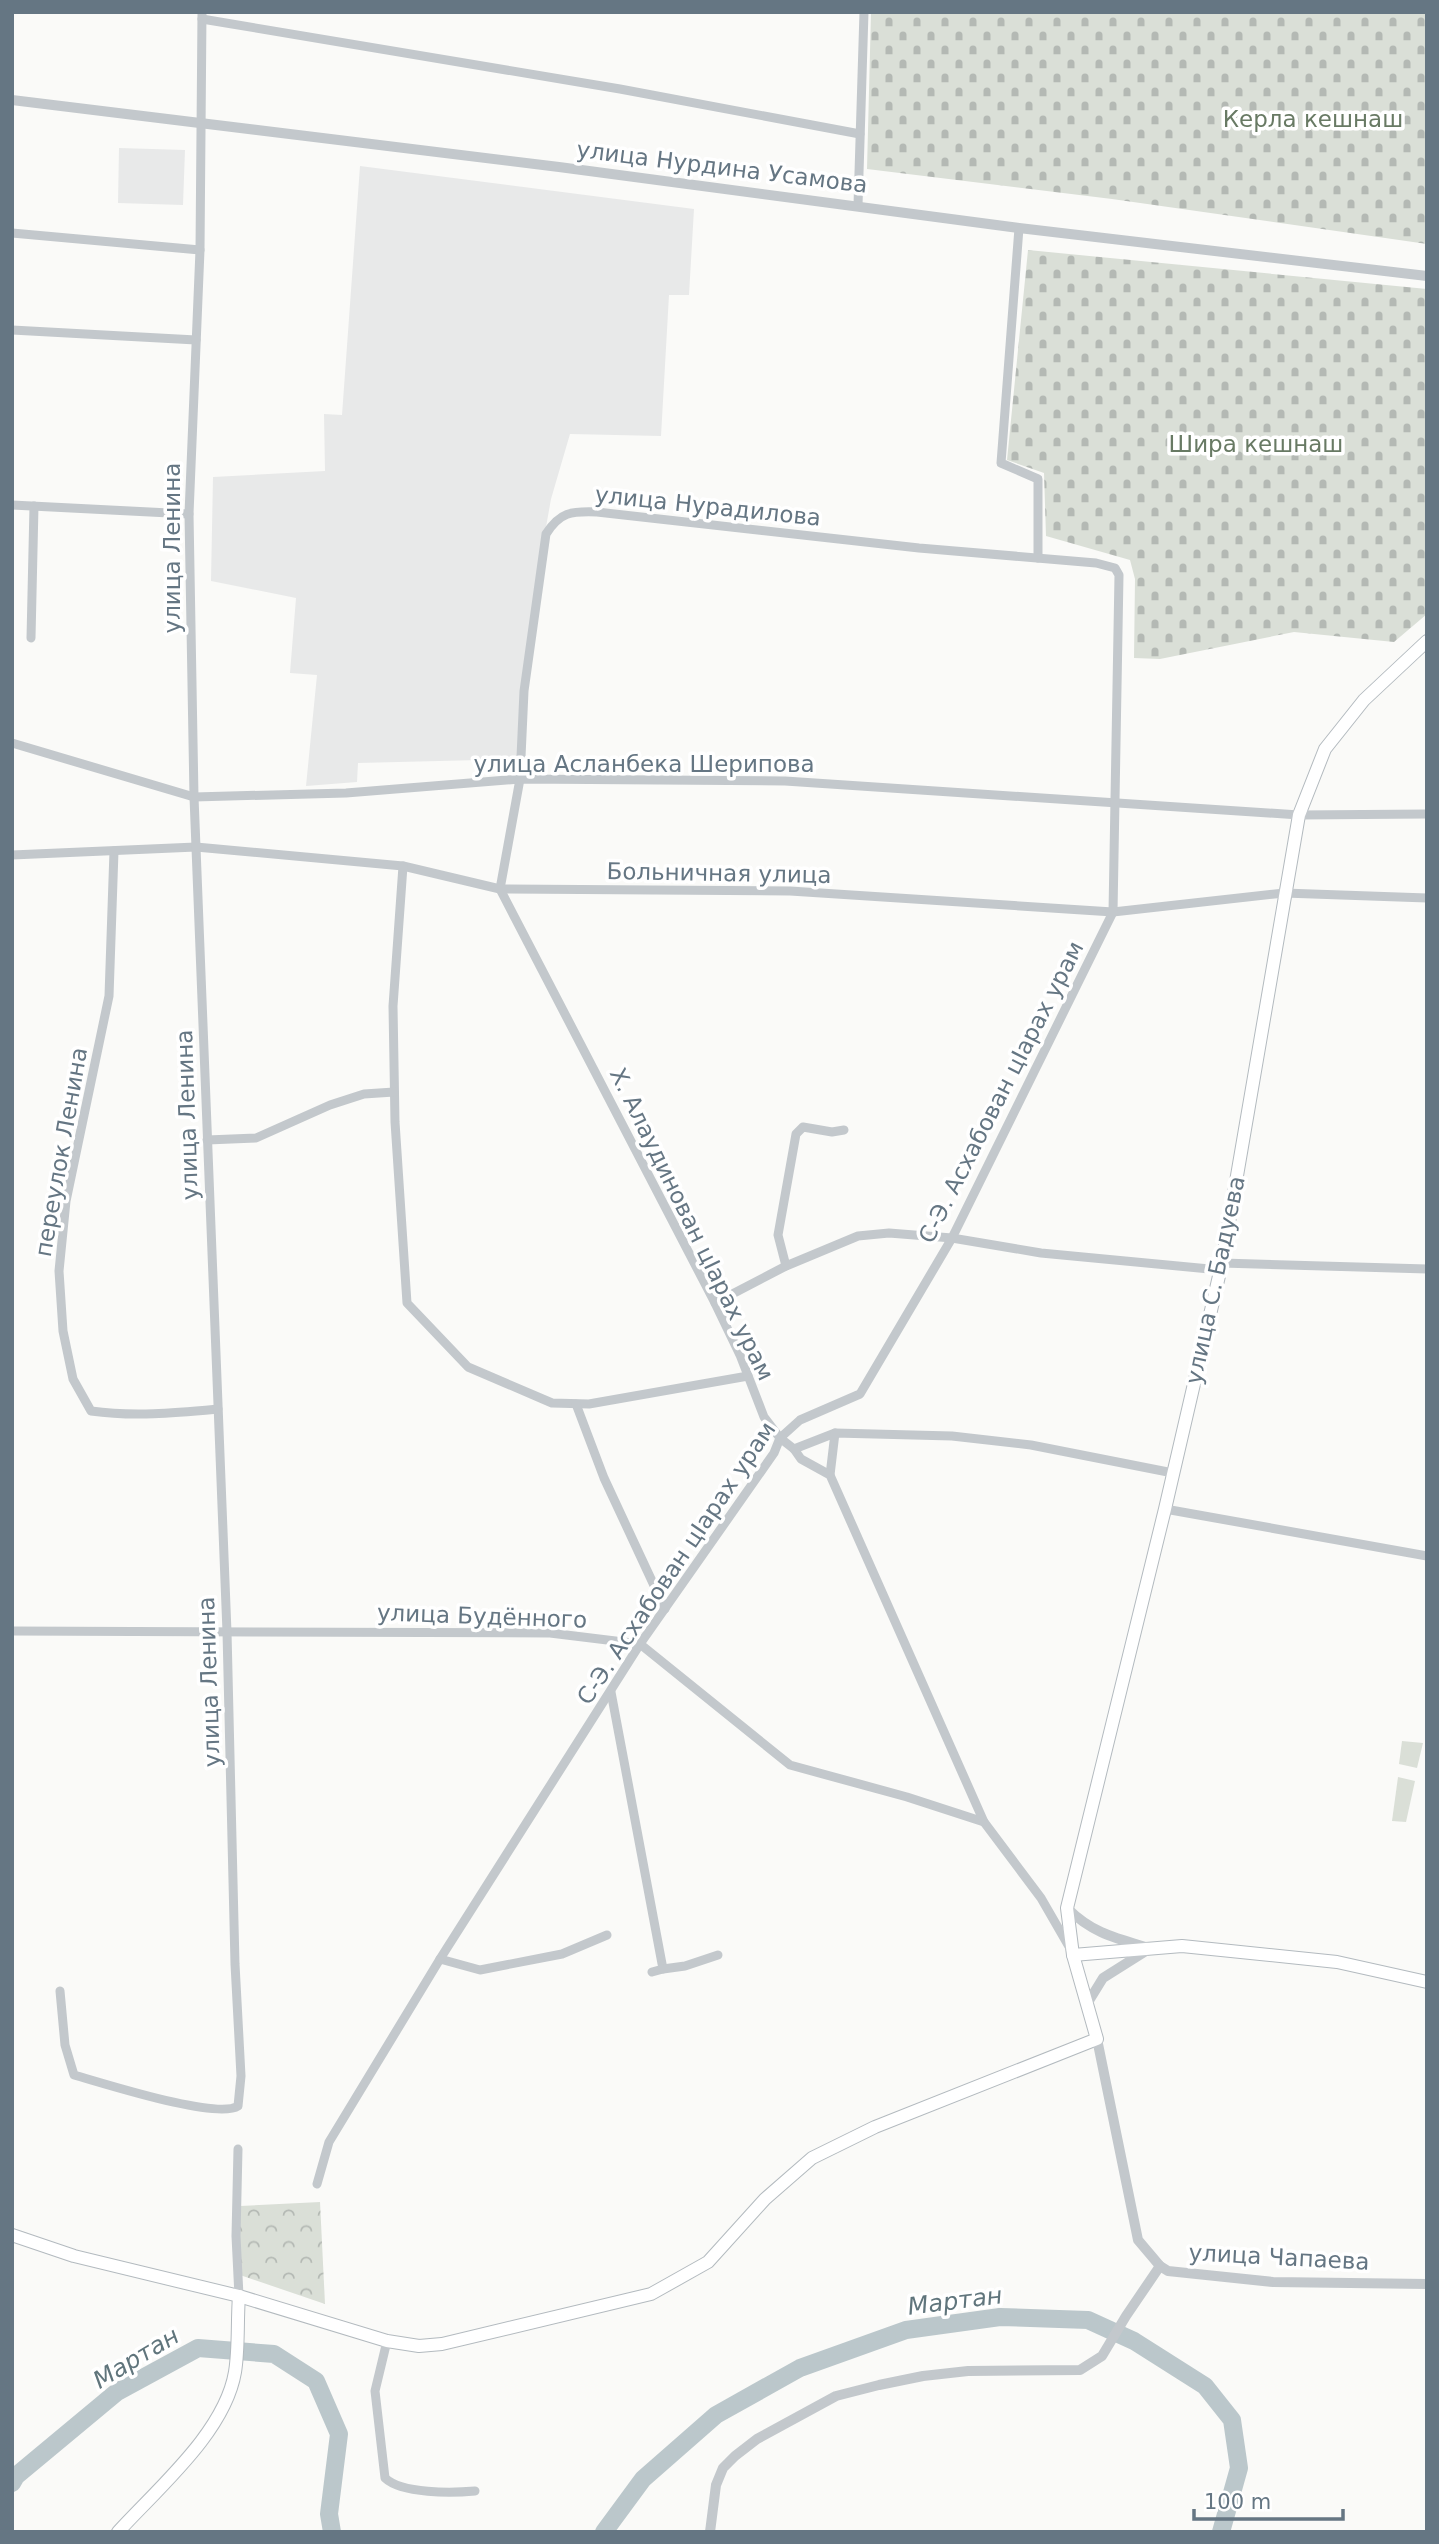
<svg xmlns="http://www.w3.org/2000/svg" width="1439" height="2544" viewBox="0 0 1439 2544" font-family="'DejaVu Sans',sans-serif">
<defs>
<pattern id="forest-crowns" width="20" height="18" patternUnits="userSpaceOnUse" patternTransform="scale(1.75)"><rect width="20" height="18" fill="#dadfd7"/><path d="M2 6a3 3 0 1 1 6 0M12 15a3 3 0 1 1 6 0" fill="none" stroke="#b4b9b4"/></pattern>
<pattern id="cemetery-stones" width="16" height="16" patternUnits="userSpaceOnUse" patternTransform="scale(1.75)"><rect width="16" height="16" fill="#dadfd7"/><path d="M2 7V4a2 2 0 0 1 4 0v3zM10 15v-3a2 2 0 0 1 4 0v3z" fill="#b4b9b4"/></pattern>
</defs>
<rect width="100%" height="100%" fill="#fafaf8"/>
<g fill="#e8e9e9">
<polygon points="119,148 185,150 183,205 118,203"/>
<polygon points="360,166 694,209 689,295 669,295 661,436 570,434 551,499 538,572 519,759 358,763 357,782 306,786 317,675 290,673 296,598 211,581 213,477 325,471 324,414 342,415"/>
</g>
<g fill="#dadfd7">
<polygon points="1402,1741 1423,1743 1417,1768 1399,1764"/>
<polygon points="1398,1777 1415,1781 1406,1822 1392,1821"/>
</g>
<polygon fill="url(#forest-crowns)" points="320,2202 325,2304 240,2275 240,2206"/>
<g fill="url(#cemetery-stones)">
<polygon points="871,12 1427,12 1427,244 1112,199 867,169"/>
<polygon points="1028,250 1427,289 1427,614 1394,642 1294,632 1160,659 1134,658 1135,579 1130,560 1046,536 1044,473 1007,460"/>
</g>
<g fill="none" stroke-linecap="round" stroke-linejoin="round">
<g stroke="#bbc7cb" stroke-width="18">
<polyline points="12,2483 16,2476 117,2392 198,2348 274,2354 316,2381 339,2434 329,2514 332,2532"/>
<polyline points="604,2532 643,2479 716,2415 800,2368 906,2330 1000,2317 1088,2320 1134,2341 1205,2386 1232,2420 1239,2468 1221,2532"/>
</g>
<defs>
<g id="secondary">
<polyline points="1073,1955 1182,1946 1337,1962 1427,1982"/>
<polyline points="12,2235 74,2256 239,2296 387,2341 419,2346 442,2344 651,2294 708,2262 765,2199 812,2158 875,2127 1097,2039 1073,1955 1067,1908 1165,1509 1222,1263 1299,815 1325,749 1364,700 1427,641"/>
<path d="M118,2532c40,-44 107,-100 117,-160 4,-24 2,-51 4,-76"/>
</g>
</defs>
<use href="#secondary" stroke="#b3babf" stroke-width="14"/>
<g stroke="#c3c8cc" stroke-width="9">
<polyline points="202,19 620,89 860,134"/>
<polyline points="858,205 864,12"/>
<polyline points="1019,228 1001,463 1038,479 1038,558"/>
<polyline points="12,233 200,250"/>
<polyline points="12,330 196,340"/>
<polyline points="12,505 189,514"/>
<polyline points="31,638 34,506"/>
<polyline points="12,743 194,797 346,793 520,779 785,781 1299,815 1427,814"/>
<path d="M114,851l-5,145 -43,205 -7,70 4,60 10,48 18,32c43,6 84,2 127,-2"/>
<polyline points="12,855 196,847 403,866 500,889 790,891 1113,912 1284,893 1427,898"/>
<polyline points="403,866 393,1006 395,1122 407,1303 468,1367 552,1403 589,1404 748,1376"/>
<polyline points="207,1140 256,1138 330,1105 364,1094 394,1092"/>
<polyline points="1222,1263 1427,1269"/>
<polyline points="786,1266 778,1235 796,1134 803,1127 832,1132 844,1130"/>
<polyline points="715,1303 786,1266 858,1236 889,1233 952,1238 1041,1253 1220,1270"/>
<polyline points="576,1404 604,1478 665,1609"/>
<polyline points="794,1449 835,1433 952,1436 1031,1445 1173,1473"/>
<polyline points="830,1475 835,1433"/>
<polyline points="1165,1509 1427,1556"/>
<polyline points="12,1631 550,1633 640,1644 790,1765 907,1797 984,1822"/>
<polyline points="611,1692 663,1969 652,1972"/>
<polyline points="440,1959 480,1970 562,1954 607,1935"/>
<polyline points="663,1969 685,1966 718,1955"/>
<path d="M60,1991l5,54 9,30c29,8 143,45 164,31l3,-30 -6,-112 -8,-332 -33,-835 -5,-283 11,-264 2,-238"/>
<polyline points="238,2149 236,2236 239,2296"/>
<path d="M317,2184l12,-42 111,-183 200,-315 134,-191 6,-15 20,-18 60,-26 92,-156 161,-326 6,-337 -4,-7 -19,-5 -177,-15 -322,-36c-26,-1 -37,0 -51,22l-22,157 -4,88 -20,110 215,414 25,52 24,62 16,21 14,11 7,10 29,16 154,347 57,76 30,52"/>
<path d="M387,2341l-12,50 10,87c17,16 67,15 90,13"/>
</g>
<g stroke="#c3c8cc" stroke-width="10">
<polyline points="12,100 559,167 1019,228 1427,276"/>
<path d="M1067,1908c25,25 48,30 82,40"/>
<polyline points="1087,2004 1103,1978 1149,1949"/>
<polyline points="1097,2039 1138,2240 1160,2266 1168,2271 1273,2282 1427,2284"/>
<polyline points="710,2532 716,2485 723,2468 735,2456 757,2439 836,2396 879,2385 923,2376 968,2371 1080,2370 1102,2356 1126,2316 1160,2266"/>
</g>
<use href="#secondary" stroke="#fff" stroke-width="12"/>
</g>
<g text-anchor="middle" stroke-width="7" stroke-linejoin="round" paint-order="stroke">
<g font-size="23" fill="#687a64" stroke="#fff">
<text x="1313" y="127">Керла кешнаш</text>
<text x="1256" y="452">Шира кешнаш</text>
</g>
<g font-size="23" fill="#657683" stroke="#fff">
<text transform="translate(722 167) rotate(7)" y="8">улица Нурдина Усамова</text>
<text transform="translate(708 506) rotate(6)" y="8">улица Нурадилова</text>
<text transform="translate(172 548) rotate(-90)" y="8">улица Ленина</text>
<text x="644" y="772">улица Асланбека Шерипова</text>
<text transform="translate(719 873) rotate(1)" y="8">Больничная улица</text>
<text transform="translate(1001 1092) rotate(-63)" y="8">С-Э. Асхабован цIарах урам</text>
<text transform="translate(187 1115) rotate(-92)" y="8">улица Ленина</text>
<text transform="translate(61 1152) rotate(-80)" y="8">переулок Ленина</text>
<text transform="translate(692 1224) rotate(64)" y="8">Х. Алаудинован цIарах урам</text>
<text transform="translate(1215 1280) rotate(-78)" y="8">улица С. Бадуева</text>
<text transform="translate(676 1563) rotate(-56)" y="8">С-Э. Асхабован цIарах урам</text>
<text transform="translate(482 1616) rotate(2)" y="8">улица Будённого</text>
<text transform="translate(209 1682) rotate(-92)" y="8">улица Ленина</text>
<text transform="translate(1279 2257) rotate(3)" y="8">улица Чапаева</text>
</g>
<g font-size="24" font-style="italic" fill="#60757c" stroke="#fff">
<text transform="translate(955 2301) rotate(-7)" y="8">Мартан</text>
<text transform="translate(136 2358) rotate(-31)" y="8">Мартан</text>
</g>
</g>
<rect width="1439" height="2544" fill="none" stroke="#657683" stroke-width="28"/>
<path d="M1194 2509v10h149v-10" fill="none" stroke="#657683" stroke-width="3.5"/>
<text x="1204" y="2509" font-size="21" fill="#657683" stroke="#ffffff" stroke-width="5" paint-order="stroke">100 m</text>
</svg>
